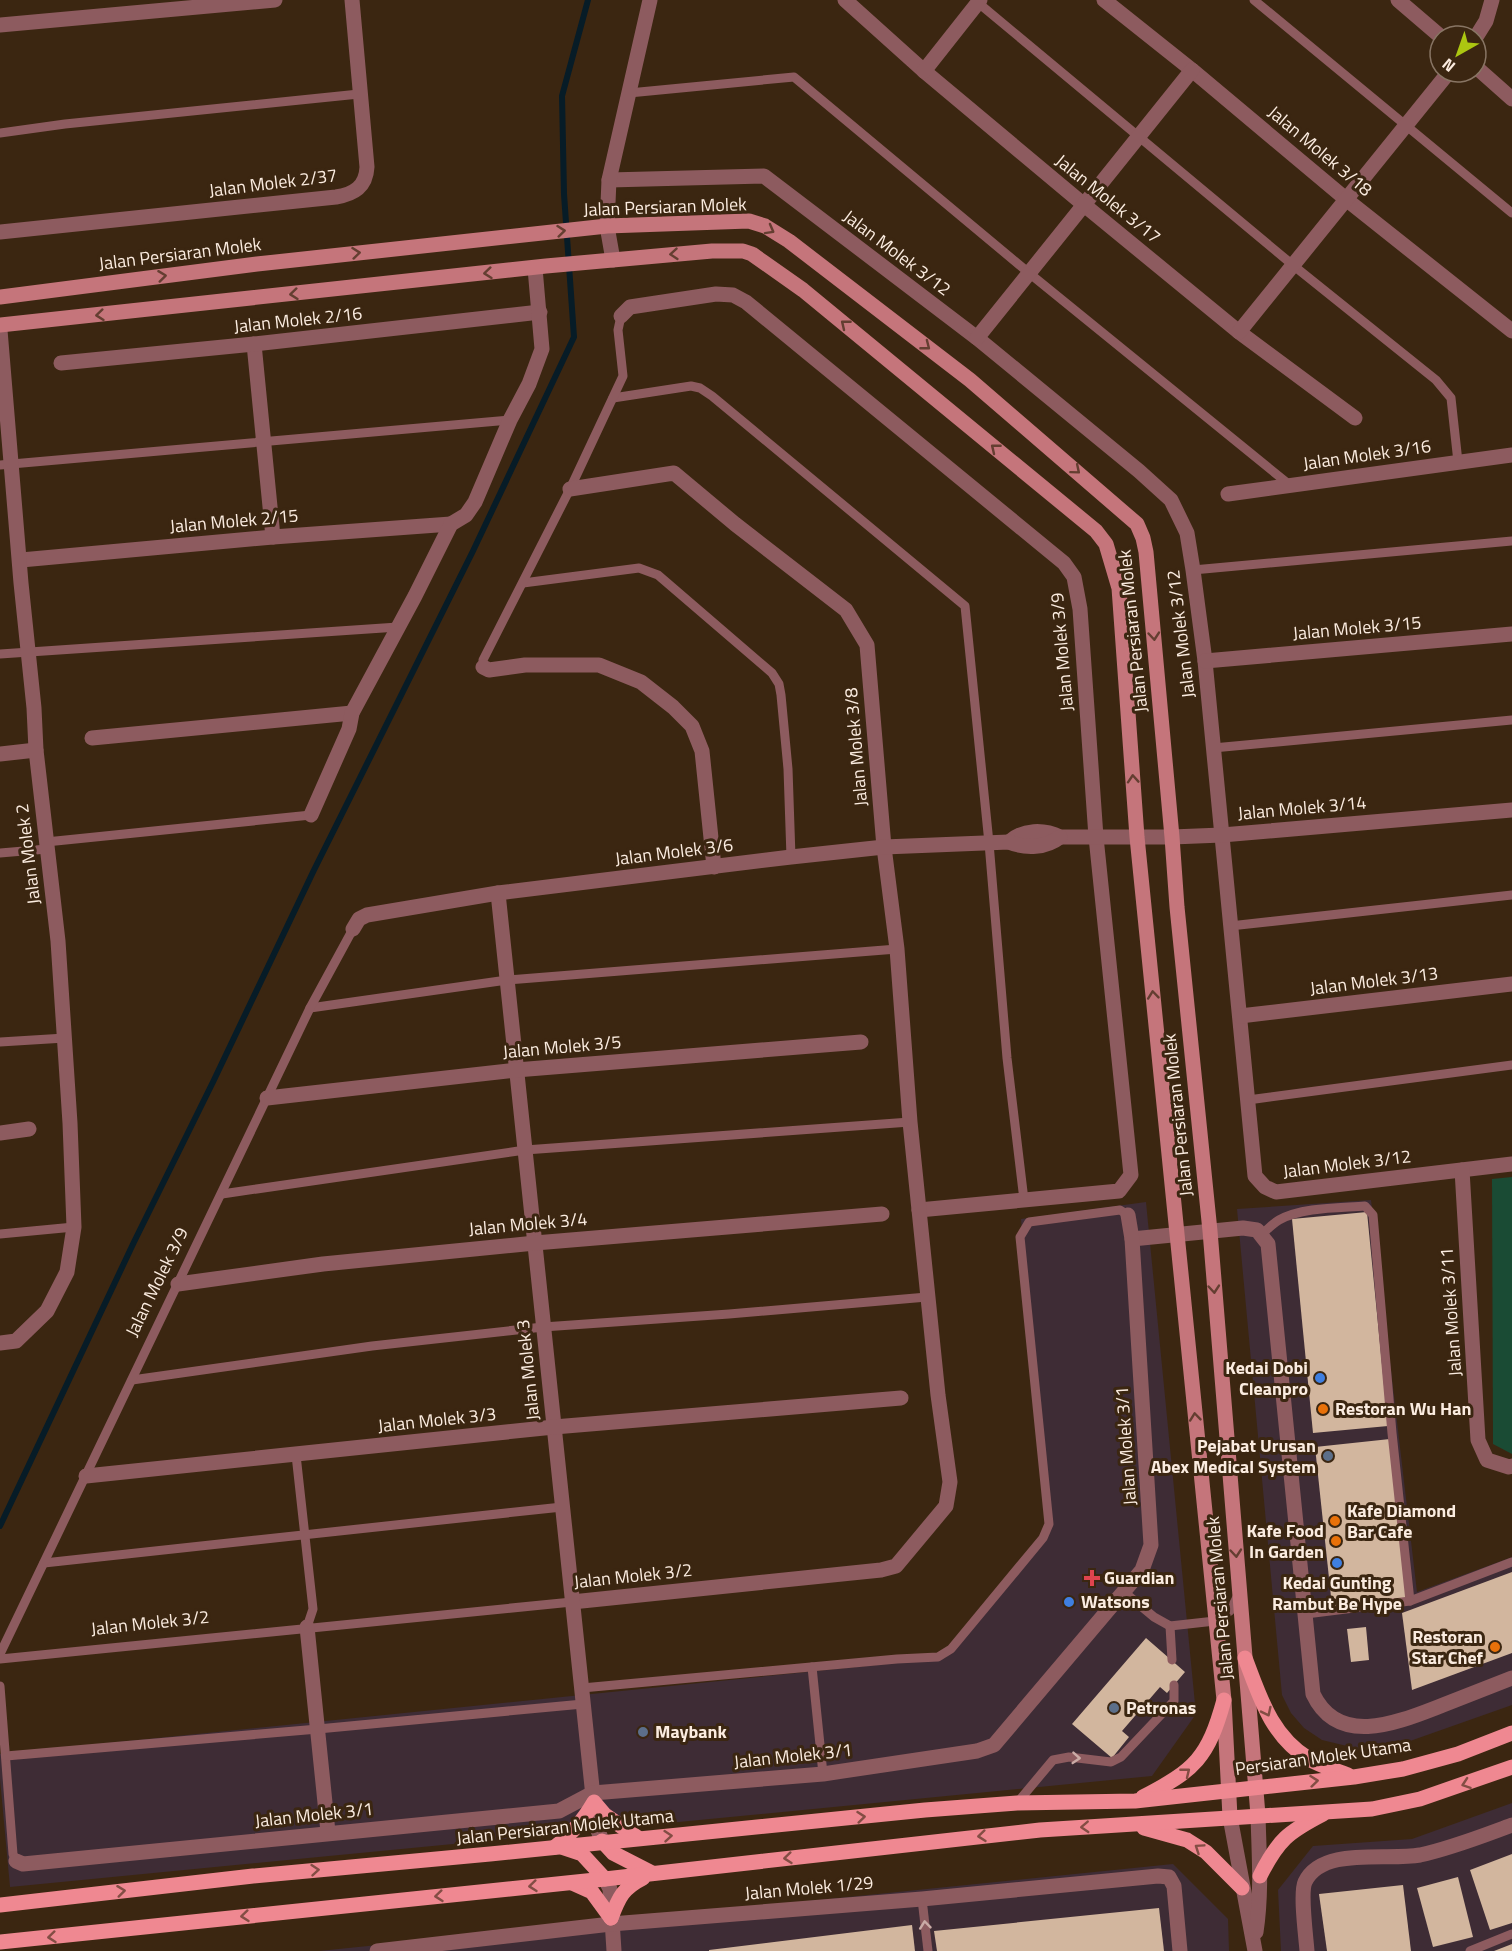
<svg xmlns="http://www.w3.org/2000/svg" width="1512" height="1951" viewBox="0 0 1512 1951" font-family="'Titillium Web',sans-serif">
<rect width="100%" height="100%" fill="#3b2611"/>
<g fill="#3e2c35">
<polygon points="1371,1200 1417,1592 1512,1557 1512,1705 1376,1753 1322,1740 1304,1728 1291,1713 1282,1695 1237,1209"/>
<polygon points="1146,1202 1196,1714 1152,1776 10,1887 0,1779 0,1754 945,1658 1047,1526 1021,1219"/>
<polygon points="1512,1803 1512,1951 1281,1951 1278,1890 1313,1846 1412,1839"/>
<polygon points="1173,1864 1228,1919 1229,1951 319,1951"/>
</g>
<polygon fill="#1a4b34" points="1512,1177 1512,1454 1493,1444 1492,1179"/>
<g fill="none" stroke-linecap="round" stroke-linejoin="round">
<polyline stroke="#071c27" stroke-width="6" points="0,1526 134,1242 213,1082 314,870 473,551 574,337 564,194 562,96 588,0"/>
</g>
<g fill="#d2b69e">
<polygon points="1367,1212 1388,1426 1313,1433 1292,1219"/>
<polygon points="1390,1439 1407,1598 1332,1606 1315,1447"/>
<polygon points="1512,1572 1512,1653 1412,1690 1402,1613"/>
<polygon points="1366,1627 1369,1660 1351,1662 1347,1629"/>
<polygon points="1146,1638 1185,1672 1167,1693 1160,1687 1122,1731 1129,1737 1112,1758 1072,1724"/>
<polygon points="1512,1854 1512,1923 1490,1930 1470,1870"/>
<polygon points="1458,1877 1473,1937 1433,1947 1417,1888"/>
<polygon points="1403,1885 1411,1951 1327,1951 1319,1894"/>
<polygon points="1159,1908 1164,1951 937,1951 934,1931"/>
<polygon points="912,1925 915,1951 709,1951 709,1950"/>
<polygon points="1512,1944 1512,1951 1494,1951"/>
</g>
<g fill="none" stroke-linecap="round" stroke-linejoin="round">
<g stroke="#8d5b5f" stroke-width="9">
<polyline points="1254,0 1512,213"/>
<polyline points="976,1 1294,266 1436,380 1451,398 1458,462"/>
<polyline points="629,93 794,77 1029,273 1291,486"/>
<polyline points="0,133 65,124 359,94"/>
<polyline points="613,398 691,386 700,388 712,396 965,606 989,843 1007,1058 1024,1200"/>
<polyline points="0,465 510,420"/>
<polyline points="1193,570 1512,541"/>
<polyline points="523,583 639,568 658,575 772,673 779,684 781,695 788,769 791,857"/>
<polyline points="0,654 398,627"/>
<polyline points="483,667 483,660 570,489 623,376 618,330 621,316"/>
<polyline points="1213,748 1512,720"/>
<polyline points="46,842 311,815"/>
<polyline points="0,853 47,849"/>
<polyline points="1230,926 1512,895"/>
<polyline points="310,1008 507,980 897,949"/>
<polyline points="0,1042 65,1038"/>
<polyline points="1248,1100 1512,1065"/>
<polyline points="222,1194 525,1150 910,1122"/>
<polyline points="0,1234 74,1227"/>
<path d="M1261,1235c6,-5 11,-11 18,-15 23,-13 61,-12 86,-14l8,9 19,218 18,168 102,-39"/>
<polyline points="132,1380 372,1346 543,1327 729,1314 927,1297"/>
<polyline points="296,1455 313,1609 307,1627"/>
<polyline points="44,1563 562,1507"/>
<polyline points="1124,1592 1154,1617 1170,1626 1215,1621 1230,1611 1238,1595"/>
<polyline points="1306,1614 1410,1601"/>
<polyline points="1170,1626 1172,1660"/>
<polyline points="0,1654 310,1008 353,929"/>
<polyline points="0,1659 572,1602"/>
<polyline points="812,1667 823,1774"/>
<polyline points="0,1686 13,1854 16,1861"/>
<polyline points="582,1688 897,1659 938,1657 951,1649 1043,1538 1049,1524 1020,1237 1029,1222 1120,1210 1128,1215"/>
<polyline points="6,1756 318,1729 583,1704"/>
<polyline points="1017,1803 1053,1760 1069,1757 1111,1762 1121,1757 1174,1701 1174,1685"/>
<polyline points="922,1899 928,1951"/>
<polyline points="1470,1951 1512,1934"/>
</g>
<g stroke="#8d5b5f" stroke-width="15">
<polyline points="845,0 924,71 1083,204 1239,332 1355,418"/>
<polyline points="1104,0 1192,70 1347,200 1512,331"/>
<polyline points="1398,0 1440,36"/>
<polyline points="0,25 275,0"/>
<polyline points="1476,37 1486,21 1492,0"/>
<polyline points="1476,67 1512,99"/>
<polyline points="924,71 980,0"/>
<polyline points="609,180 764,176 977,338 1139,471 1171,500 1187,533 1193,570 1205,661 1255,1176 1265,1187 1276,1192 1512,1164"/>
<path d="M0,232l336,-35c18,-3 30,-10 31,-30l-15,-167"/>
<polyline points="613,260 607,226 609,180 650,0"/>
<polyline points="621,316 630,307 716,294 733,295 746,302 1064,563 1074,577 1080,609 1096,837 1131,1175 1119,1191 919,1210"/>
<polyline points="1239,332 1449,72"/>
<polyline points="977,338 1192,70"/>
<polyline points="254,344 273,537"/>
<polyline points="61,363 254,344 540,312"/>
<polyline points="570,489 674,473 735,524 846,610 867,645 884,847 897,949 910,1122 938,1395 950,1482 946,1506 896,1566 881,1570 572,1602"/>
<polyline points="1228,494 1512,455"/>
<polyline points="21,560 273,537 451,524"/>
<polyline points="1205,661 1512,634"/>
<polyline points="483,667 489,670 525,665 599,665 641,682 673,707 692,726 702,751 714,867"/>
<polyline points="92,738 352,713"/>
<polyline points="0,754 36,750"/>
<polyline points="311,815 349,729 352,713 415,596 451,524 466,515 475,502 510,420 529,384 542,349 535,268"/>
<path d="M1009,842c14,-13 35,-13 51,-5h112l50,-2 290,-25"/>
<polyline points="498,893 596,1825 602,1841"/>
<path d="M353,929l6,-10 8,-4 131,-22 293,-36 93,-10 125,-5c17,7 37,6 51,-5"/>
<polyline points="1240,1016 1512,984"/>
<polyline points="267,1098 516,1070 861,1042"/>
<polyline points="0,1133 29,1129"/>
<polyline points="1462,1170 1478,1440 1487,1460 1509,1467 1512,1466"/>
<path d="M1132,1239l111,-11 14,2 11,14 45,450c26,55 88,27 130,11 23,-9 46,-18 69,-27"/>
<polyline points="178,1284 323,1264 535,1243 882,1214"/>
<polyline points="86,1476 554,1427 901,1398"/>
<polyline points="307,1627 328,1832"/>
<polyline points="16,1861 23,1864 559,1811 593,1793 823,1774 977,1751 994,1745 1142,1570 1151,1545 1132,1239 1128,1215"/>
<polyline points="605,1879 610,1889 614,1951"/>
<polyline points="377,1951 611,1924 922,1899 1158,1876 1169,1877 1174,1886 1180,1951"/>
<path d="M1307,1951c-1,-14 -7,-58 -2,-69 17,-36 82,-21 115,-27 32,-7 62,-19 92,-30"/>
</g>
<g stroke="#8d5b5f" stroke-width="15">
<polyline points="0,330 21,583 34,708 36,750 58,941 70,1123 74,1227 67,1272 47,1311 16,1341 0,1343"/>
<polyline points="1230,1817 1255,1951"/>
<path d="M1256,1932c6,-39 3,-78 2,-117"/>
</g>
<g stroke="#c5757b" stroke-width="15">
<polyline points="0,297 257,264 607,226 749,221 765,226 789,241 970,380 1137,524 1143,538 1146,552 1172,837 1177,907 1210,1231 1258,1815"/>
<polyline points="0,325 546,266 712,251 743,251 752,254 803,290 1096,531 1106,544 1119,588 1137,837 1224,1700 1230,1817"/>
</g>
<g stroke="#ef8891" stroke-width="15">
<path d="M1245,1658c15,39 26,78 64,101 12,7 26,11 39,16"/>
<path d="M1143,1797c52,-27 65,-39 81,-97"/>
<polyline points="1144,1828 1187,1840 1206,1852 1242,1888"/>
<polyline points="602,1841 613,1853 652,1873"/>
<path d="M555,1847c17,-14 28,-26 39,-45l11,13 33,23"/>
<polyline points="564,1848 582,1854 605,1879"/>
<path d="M1260,1876c18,-36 28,-44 63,-62"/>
<polyline points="572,1883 592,1892 611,1918"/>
<polyline points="0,1905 253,1876 490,1854 925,1810 1017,1803 1135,1801 1354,1777 1403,1769 1458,1754 1512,1733"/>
<path d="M611,1918c8,-21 12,-30 32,-40"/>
<polyline points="0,1942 605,1879 1040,1830 1372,1809 1420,1799 1512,1767"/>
</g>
</g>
<defs><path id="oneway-chevron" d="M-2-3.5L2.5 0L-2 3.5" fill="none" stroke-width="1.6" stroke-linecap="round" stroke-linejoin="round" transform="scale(1.5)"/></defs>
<g stroke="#643e31">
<use href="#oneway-chevron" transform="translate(770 230) rotate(29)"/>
<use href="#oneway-chevron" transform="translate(561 231) rotate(-6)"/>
<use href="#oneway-chevron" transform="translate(356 253) rotate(-6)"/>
<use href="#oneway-chevron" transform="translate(674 254) rotate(175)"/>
<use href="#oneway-chevron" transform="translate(488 273) rotate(174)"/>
<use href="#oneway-chevron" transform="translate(162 276) rotate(-7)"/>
<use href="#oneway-chevron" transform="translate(294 294) rotate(174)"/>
<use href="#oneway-chevron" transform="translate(100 315) rotate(174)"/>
<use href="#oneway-chevron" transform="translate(845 324) rotate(-141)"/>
<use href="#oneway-chevron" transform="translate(926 346) rotate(38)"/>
<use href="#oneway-chevron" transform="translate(995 448) rotate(-141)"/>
<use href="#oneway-chevron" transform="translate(1076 470) rotate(40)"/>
<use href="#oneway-chevron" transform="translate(1154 636) rotate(85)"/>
<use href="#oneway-chevron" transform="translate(1133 779) rotate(-94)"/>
<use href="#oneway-chevron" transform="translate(1153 995) rotate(-96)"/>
<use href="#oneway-chevron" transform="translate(1214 1289) rotate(85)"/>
<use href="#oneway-chevron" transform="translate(1195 1417) rotate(-96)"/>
<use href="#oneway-chevron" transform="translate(1236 1553) rotate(85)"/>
</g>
<g stroke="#834d44">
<use href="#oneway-chevron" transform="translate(1267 1712) rotate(64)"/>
<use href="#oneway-chevron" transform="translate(1186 1772) rotate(-39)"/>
<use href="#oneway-chevron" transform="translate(1314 1781) rotate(-6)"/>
<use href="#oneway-chevron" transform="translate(1466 1784) rotate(161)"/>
<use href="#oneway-chevron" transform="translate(861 1817) rotate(-6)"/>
<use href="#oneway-chevron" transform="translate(1085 1827) rotate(177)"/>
<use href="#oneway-chevron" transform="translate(668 1836) rotate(-5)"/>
<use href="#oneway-chevron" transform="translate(982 1836) rotate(174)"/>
<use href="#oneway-chevron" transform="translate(1199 1848) rotate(-146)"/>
<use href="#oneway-chevron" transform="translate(788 1858) rotate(174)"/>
<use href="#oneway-chevron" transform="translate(315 1870) rotate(-5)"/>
<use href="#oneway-chevron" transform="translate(533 1886) rotate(174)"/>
<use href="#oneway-chevron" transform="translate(121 1891) rotate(-7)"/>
<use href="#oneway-chevron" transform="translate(439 1896) rotate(174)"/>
<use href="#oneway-chevron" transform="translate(245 1916) rotate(174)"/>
<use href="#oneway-chevron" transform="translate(52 1937) rotate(174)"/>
</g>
<g stroke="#caaba6">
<use href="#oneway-chevron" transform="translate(1076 1758) rotate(4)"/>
<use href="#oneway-chevron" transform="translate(925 1925) rotate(-96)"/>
</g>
<g fill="#3f7fe0" stroke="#3b2611" stroke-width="2">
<circle cx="1320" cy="1378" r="6"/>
<circle cx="1337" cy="1563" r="6"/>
<circle cx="1069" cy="1602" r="6"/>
</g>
<g fill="#e8710a" stroke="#3b2611" stroke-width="2">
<circle cx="1323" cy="1409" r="6"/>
<circle cx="1335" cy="1521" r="6"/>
<circle cx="1336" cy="1541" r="6"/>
<circle cx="1495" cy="1647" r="6"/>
</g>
<g fill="#5c6f8a" stroke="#3b2611" stroke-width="2">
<circle cx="1328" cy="1456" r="6"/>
<circle cx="1114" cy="1708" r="6"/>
<circle cx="643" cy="1732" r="6"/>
</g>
<path fill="#e0444e" stroke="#3b2611" stroke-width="2" d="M1089 1569h6v6h6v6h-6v6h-6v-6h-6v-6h6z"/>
<g text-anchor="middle" stroke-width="6" stroke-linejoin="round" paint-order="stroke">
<g font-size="18" fill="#fbece0" stroke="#3b2611">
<text transform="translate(1320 151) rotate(40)" y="6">Jalan Molek 3/18</text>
<text transform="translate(273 183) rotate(-7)" y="6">Jalan Molek 2/37</text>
<text transform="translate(1108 199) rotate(39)" y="6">Jalan Molek 3/17</text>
<text transform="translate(665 207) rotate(-2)" y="6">Jalan Persiaran Molek</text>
<text transform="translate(897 253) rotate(37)" y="6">Jalan Molek 3/12</text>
<text transform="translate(180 254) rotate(-7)" y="6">Jalan Persiaran Molek</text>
<text transform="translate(298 320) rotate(-6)" y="6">Jalan Molek 2/16</text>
<text transform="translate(1367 455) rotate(-8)" y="6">Jalan Molek 3/16</text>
<text transform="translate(234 521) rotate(-5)" y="6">Jalan Molek 2/15</text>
<text transform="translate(1357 628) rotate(-5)" y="6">Jalan Molek 3/15</text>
<text transform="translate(1133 631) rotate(-96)" y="6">Jalan Persiaran Molek</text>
<text transform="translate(1181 634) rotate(-97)" y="6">Jalan Molek 3/12</text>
<text transform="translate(1062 652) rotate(-95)" y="6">Jalan Molek 3/9</text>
<text transform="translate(856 747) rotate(-95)" y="6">Jalan Molek 3/8</text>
<text transform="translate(1302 808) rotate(-5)" y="6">Jalan Molek 3/14</text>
<text transform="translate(674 852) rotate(-7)" y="6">Jalan Molek 3/6</text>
<text transform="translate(28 854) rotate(-97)" y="6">Jalan Molek 2</text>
<text transform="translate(1374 981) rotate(-7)" y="6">Jalan Molek 3/13</text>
<text transform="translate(562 1047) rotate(-5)" y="6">Jalan Molek 3/5</text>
<text transform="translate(1178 1115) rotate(-96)" y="6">Jalan Persiaran Molek</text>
<text transform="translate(1347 1164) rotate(-7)" y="6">Jalan Molek 3/12</text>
<text transform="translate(528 1224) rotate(-5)" y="6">Jalan Molek 3/4</text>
<text transform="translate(157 1282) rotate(-64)" y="6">Jalan Molek 3/9</text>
<text transform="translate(1451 1312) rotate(-94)" y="6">Jalan Molek 3/11</text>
<text transform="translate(528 1370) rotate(-96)" y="6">Jalan Molek 3</text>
<text transform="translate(437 1420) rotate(-6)" y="6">Jalan Molek 3/3</text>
<text transform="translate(1126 1446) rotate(-94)" y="6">Jalan Molek 3/1</text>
<text transform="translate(633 1576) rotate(-6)" y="6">Jalan Molek 3/2</text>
<text transform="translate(1220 1598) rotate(-95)" y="6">Jalan Persiaran Molek</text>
<text transform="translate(150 1623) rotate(-6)" y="6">Jalan Molek 3/2</text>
<text transform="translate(793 1756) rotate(-6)" y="6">Jalan Molek 3/1</text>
<text transform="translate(1323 1757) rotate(-8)" y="6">Persiaran Molek Utama</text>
<text transform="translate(314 1815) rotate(-6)" y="6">Jalan Molek 3/1</text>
<text transform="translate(565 1827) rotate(-6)" y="6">Jalan Persiaran Molek Utama</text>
<text transform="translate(809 1888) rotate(-5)" y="6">Jalan Molek 1/29</text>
</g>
<g font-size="18" font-weight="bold" fill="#fbece0" stroke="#3b2611" text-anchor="start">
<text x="1308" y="1374" text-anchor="end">Kedai Dobi<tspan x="1308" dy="21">Cleanpro</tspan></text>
<text x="1335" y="1415">Restoran Wu Han</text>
<text x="1316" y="1452" text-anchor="end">Pejabat Urusan<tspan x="1316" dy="21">Abex Medical System</tspan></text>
<text x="1347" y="1517">Kafe Diamond<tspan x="1347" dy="21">Bar Cafe</tspan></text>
<text x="1324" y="1537" text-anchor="end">Kafe Food<tspan x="1324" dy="21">In Garden</tspan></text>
<text x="1104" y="1584">Guardian</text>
<text x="1337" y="1589" text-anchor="middle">Kedai Gunting<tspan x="1337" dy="21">Rambut Be Hype</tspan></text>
<text x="1081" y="1608">Watsons</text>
<text x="1483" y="1643" text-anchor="end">Restoran<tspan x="1483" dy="21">Star Chef</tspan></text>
<text x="1126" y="1714">Petronas</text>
<text x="655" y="1738">Maybank</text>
</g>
</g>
<g transform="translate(1458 54) rotate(220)"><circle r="28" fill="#3b2611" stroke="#887564" stroke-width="1.5"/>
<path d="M0-4.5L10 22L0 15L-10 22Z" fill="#acc611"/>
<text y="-9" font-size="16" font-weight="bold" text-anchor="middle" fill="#fbece0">N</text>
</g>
</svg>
